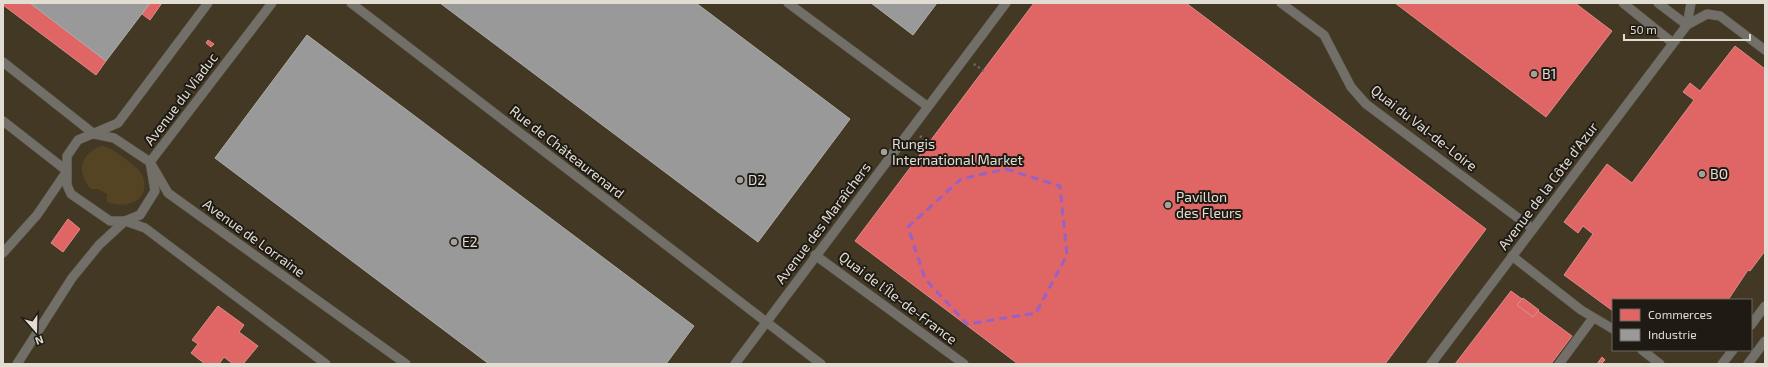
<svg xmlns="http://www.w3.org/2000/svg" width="1768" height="367" viewBox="0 0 1768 367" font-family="'Exo 2',sans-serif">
<rect width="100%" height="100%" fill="#353129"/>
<path fill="#433824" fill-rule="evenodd" d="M3,3h1762v361h-1762zM1613,300h138v50h-138z"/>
<path fill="#554423" d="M102,146c9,2 14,6 22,12 6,5 14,9 18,17 11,25 -16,35 -35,27v-8l-9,-5h-7c-15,-16 -11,-36 11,-43z"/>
<g fill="#e06666" stroke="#e18a87">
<polygon points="3,3 30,3 106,61 96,75 3,5"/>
<polygon points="150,3 162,3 150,20 142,14"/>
<polygon points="1034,3 1186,3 1486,229 1385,364 1018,364 855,241"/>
<polygon points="1395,3 1575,3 1612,31 1546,117"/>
<polygon points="208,40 214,44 211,47 206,43"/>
<polygon points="1735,46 1765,69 1765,251 1750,271 1748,270 1728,300 1613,300 1613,311 1564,275 1593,234 1583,226 1578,233 1564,222 1607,164 1632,183 1694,100 1683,92 1690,83 1700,91"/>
<polygon points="68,219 80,229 63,252 51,243"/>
<polygon points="1511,291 1522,299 1517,305 1533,317 1538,311 1572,336 1551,364 1455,364"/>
<polygon points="1523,298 1539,310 1533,317 1517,305"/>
<polygon points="218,306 244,325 239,332 258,346 243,364 233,364 224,357 219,364 205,364 191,353 198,344 192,340"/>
<polygon points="1602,357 1605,360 1601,364 1597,364"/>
</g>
<g fill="#999" stroke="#afadaa">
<polygon points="30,3 150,3 106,61"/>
<polygon points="440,3 696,3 850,119 758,242"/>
<polygon points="871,3 937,3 913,35"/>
<polygon points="307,35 694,326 666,364 489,364 215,158"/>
</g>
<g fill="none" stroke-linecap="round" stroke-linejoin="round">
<defs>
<g id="lane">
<polyline points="351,3 821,364"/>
<polyline points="788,3 927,106"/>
<polyline points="1281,3 1324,35 1351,87 1366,104 1533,229"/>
<polyline points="1623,3 1673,43"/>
<polyline points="1658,3 1687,25"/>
<polyline points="1687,25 1691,3"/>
<polyline points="3,62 94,134 114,138 150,162 168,193 406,364"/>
<polyline points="3,121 67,171 67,185 71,194 110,221 125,221 145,228 326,364"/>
<polyline points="3,253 37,215 67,171 67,156 78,140 118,123 208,3"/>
<polyline points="815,255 964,364"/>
<polyline points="1512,256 1581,310 1613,329"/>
<polyline points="1751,325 1765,306"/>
<polyline points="1642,350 1660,364"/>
<polyline points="17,364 72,278 99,245 125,221 140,215 155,191 150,162 272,3"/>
<polyline points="735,364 1006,3"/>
<polyline points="1431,364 1687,25 1707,14 1720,16 1765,50"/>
<polyline points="1559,364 1593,318"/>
<polyline points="1722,364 1733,350"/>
<polyline points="1748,364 1765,341"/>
</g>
</defs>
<use href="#lane" stroke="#545048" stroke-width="10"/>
<g stroke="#6c6964" stroke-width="2.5" stroke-dasharray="2 3" stroke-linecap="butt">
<polyline points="974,64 984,71"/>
<polyline points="920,136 928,144"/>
</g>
<use href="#lane" stroke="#726f69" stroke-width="9"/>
</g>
<path fill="none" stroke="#9a61c5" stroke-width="3" stroke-dasharray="8 5" stroke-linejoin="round" d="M1006,169l54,17 7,69 -31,58 -69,11 -42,-45 -17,-52 53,-48z"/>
<g fill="#a5a198" stroke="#1f1b14" stroke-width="1.5">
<circle cx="1534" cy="74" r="4"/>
<circle cx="884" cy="152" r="4"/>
<circle cx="1702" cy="174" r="4"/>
<circle cx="740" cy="180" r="4"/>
<circle cx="1168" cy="205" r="4"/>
<circle cx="454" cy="242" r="4"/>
</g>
<g text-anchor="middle" stroke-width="4" stroke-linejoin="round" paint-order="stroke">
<g font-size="14" fill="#e2ddd3" stroke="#1f1b14" text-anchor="start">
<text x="1542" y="79">B1</text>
<text x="892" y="149">Rungis<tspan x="892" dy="16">International Market</tspan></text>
<text x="1710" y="179">BO</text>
<text x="748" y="185">D2</text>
<text x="1176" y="202">Pavillon<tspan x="1176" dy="16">des Fleurs</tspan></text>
<text x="462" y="247">E2</text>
</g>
<g font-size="14" fill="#e2ddd3" stroke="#1f1b14">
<text transform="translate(181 99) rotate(-53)" y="5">Avenue du Viaduc</text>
<text transform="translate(1424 128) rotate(38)" y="5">Quai du Val-de-Loire</text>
<text transform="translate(567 152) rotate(38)" y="5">Rue de Châteaurenard</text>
<text transform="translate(1548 186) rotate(-53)" y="5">Avenue de la Côte d'Azur</text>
<text transform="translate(823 223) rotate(-53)" y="5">Avenue des Maraîchers</text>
<text transform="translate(254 238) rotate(36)" y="5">Avenue de Lorraine</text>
<text transform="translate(898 298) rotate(37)" y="5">Quai de l'Île-de-France</text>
</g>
</g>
<rect width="1768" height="367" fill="none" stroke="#e2ddd3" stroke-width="8"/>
<rect x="1612" y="299" width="140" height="52" fill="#1f1b14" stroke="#6d6960"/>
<rect x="1620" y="309" width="20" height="12" fill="#e06666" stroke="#6d6960"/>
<text x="1648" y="319" font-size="12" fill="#e2ddd3">Commerces</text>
<rect x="1620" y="329" width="20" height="12" fill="#999999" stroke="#6d6960"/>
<text x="1648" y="339" font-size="12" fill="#e2ddd3">Industrie</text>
<g transform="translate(36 331) rotate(160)" stroke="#1f1b14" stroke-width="3" paint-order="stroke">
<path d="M0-3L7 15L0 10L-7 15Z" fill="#e2ddd3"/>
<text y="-6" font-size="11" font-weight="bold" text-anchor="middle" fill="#e2ddd3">N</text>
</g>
<path d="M1624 34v6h126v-6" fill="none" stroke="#e2ddd3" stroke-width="2"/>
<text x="1630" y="34" font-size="12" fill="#e2ddd3" stroke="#1f1b14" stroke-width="3" paint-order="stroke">50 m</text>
</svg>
